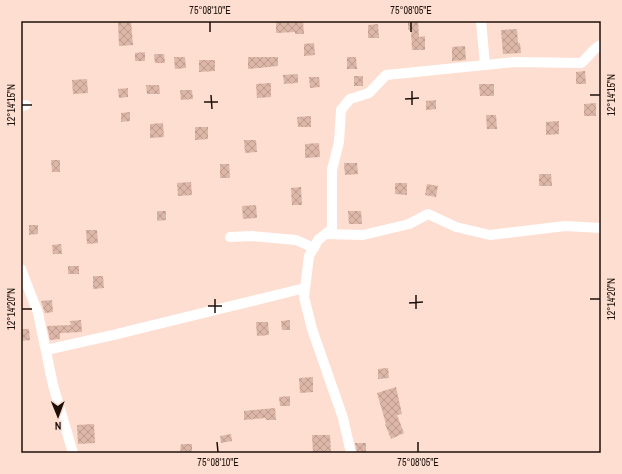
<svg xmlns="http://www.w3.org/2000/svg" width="622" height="474" viewBox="0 0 622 474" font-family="'Archivo Narrow',sans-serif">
<defs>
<pattern id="building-cross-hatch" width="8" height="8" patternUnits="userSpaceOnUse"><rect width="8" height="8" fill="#dcb6a6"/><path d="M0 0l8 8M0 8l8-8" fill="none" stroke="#bc9b8e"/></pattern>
</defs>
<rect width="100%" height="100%" fill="#feded1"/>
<g fill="url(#building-cross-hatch)">
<polygon points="118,21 131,21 133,45 119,46"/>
<polygon points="276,21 303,21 304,34 295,34 295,32 276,33"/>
<polygon points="408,21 418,21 419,37 425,36 425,50 412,50 411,30 408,30"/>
<polygon points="378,24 379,38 368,38 368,25"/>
<polygon points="517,29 518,43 520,43 521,53 503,54 501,30"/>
<polygon points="314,43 315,55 304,56 304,44"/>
<polygon points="465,46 466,60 452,61 452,47"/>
<polygon points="145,52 145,61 135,61 135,53"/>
<polygon points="154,54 164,54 165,63 155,63"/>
<polygon points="174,57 185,57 186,68 175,69"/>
<polygon points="248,57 278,57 278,66 248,69"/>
<polygon points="347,57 356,57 357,69 347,69"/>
<polygon points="199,60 215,60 215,71 199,72"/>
<polygon points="585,71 586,84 576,84 576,72"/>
<polygon points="298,74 298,83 284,84 283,75"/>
<rect x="354" y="76" width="9" height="10"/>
<polygon points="309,77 319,77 320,87 310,88"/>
<polygon points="87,79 88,93 73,94 72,80"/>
<polygon points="271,83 271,97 257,98 256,84"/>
<polygon points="479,84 494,84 494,96 480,96"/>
<polygon points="146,85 159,85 160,94 147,94"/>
<polygon points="128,88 128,97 119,98 118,89"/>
<polygon points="180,90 192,90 193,99 181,100"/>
<polygon points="436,100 436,109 426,110 426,101"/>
<polygon points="596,103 596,116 584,116 584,104"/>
<polygon points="130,112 130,121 121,122 121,113"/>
<polygon points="486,115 496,115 497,129 487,129"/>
<polygon points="311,116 311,127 298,127 297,117"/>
<polygon points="559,121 559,134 546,135 546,122"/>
<polygon points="163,123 164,137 150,138 150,124"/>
<polygon points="195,127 208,127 208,139 195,140"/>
<polygon points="244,140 256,140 257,152 245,153"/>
<polygon points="319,143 320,157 305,158 305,144"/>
<polygon points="51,160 60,160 60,172 52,172"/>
<polygon points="344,163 357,163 358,174 345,175"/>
<polygon points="220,164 229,164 230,178 220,178"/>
<polygon points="539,174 551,174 552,186 539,186"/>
<polygon points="191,182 192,195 178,196 177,183"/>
<polygon points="395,183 407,183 407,195 395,194"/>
<polygon points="427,184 438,186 436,197 425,195"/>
<polygon points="301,187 302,205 292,205 291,188"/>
<polygon points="256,205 257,218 243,219 242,206"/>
<polygon points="157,211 166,211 166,220 157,221"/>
<polygon points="348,211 361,211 362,224 349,224"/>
<polygon points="29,225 38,225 38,234 29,235"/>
<polygon points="86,230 97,230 98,243 87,244"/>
<polygon points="61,244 62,254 53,254 52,245"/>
<rect x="68" y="266" width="11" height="8"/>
<polygon points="93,276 103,276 104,288 93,289"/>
<polygon points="52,300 53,312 45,313 41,301"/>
<polygon points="81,320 82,332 60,333 60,339 50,340 47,326 71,325 70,321"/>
<polygon points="290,320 290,330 282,330 281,321"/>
<polygon points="256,322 268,322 269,335 257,336"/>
<polygon points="21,329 29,329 30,340 21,341"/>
<polygon points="388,368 389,378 378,379 378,369"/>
<polygon points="313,377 313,392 300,393 299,378"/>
<polygon points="396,387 402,414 397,415 404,433 391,439 385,424 386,424 377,393"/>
<polygon points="290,396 290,406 280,406 279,397"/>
<polygon points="275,408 276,420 266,420 266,418 244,420 244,411"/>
<polygon points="94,424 95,443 78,444 77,425"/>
<polygon points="231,434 232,441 221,443 220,436"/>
<polygon points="312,435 330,435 331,452 313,453"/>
<polygon points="355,443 366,443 366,453 357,453"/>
<polygon points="181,444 192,444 192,452 180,451"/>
</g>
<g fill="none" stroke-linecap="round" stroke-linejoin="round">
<g stroke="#fff" stroke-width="10">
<polyline points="481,21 485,65"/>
<polyline points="21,106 26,105"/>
<polyline points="326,234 363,235 409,224 428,214 456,227 490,235 565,226 601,228"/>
<polyline points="230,237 252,236 296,240 314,248"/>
<polyline points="21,269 38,313 53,385 73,453"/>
<polyline points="46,350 113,335 305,288"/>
<path d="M351,453l-8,-35 -31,-89 -8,-32 5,-41 9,-16 14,-11v-59l7,-28 2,-32 9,-11 19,-6 17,-18 130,-13 65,1c7,-5 12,-15 20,-18"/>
</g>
</g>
<path fill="none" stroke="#1d100a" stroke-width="1.5" d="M210,22v10M411,22v10M412,91v14M211,95l1,14M590,95h10M405,99l14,-1M204,102h14M22,105h10M416,295v14M215,299v14M590,299h10M409,303l14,-1M208,306h14M22,309h10M217,442l1,10M418,442v10"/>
<rect width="622" height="474" fill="none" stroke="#feded1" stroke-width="44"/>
<g transform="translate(58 416) rotate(179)" stroke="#feded1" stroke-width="3" paint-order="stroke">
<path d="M0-3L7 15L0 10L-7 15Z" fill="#1d100a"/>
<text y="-6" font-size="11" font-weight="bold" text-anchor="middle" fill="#1d100a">N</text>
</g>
<rect x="22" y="22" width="578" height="430" fill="none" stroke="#1d100a" stroke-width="1.5"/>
<g font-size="10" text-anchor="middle" fill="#1d100a">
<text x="210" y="14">75°08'10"E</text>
<text x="411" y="14">75°08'05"E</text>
<text transform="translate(611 95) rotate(-90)" y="4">12°14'15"N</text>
<text transform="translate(11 105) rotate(-90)" y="4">12°14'15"N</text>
<text transform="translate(611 299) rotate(-90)" y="4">12°14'20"N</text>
<text transform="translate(11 309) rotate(-90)" y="4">12°14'20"N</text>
<text x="218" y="466">75°08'10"E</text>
<text x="418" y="466">75°08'05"E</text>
</g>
</svg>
